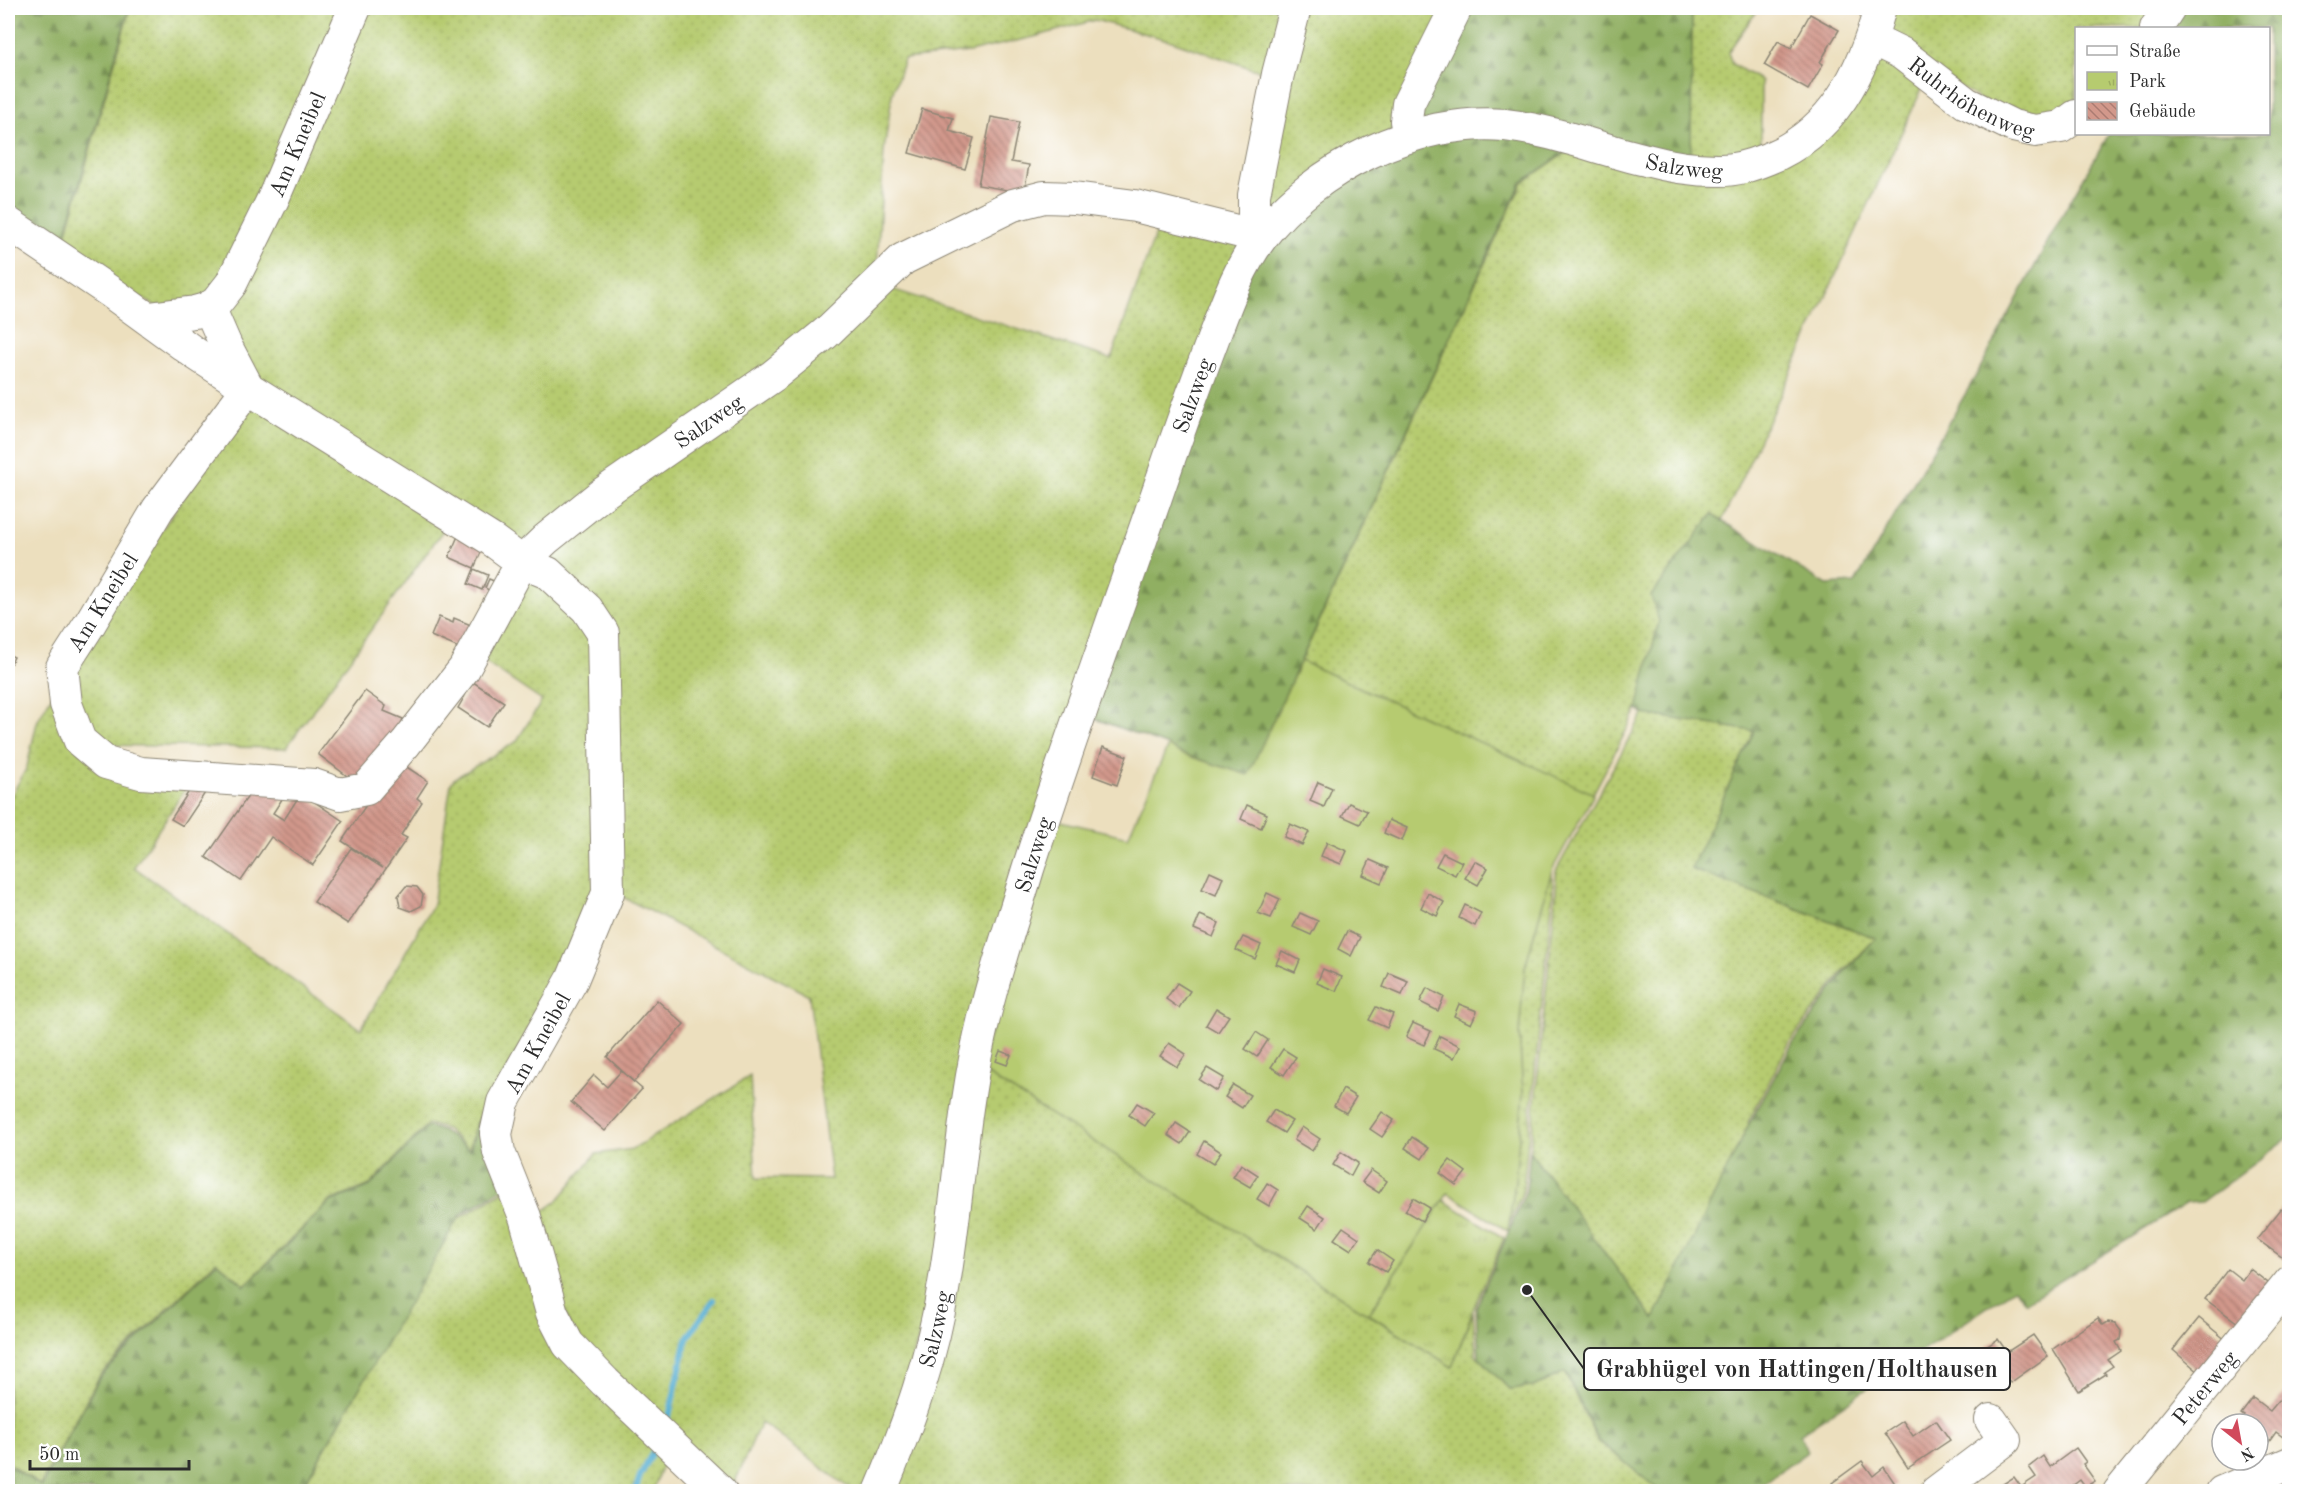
<svg xmlns="http://www.w3.org/2000/svg" width="2297" height="1499" viewBox="0 0 2297 1499" font-family="'Old Standard TT',serif">
<defs>
<pattern id="grass-dots" width="8" height="8" patternUnits="userSpaceOnUse" patternTransform="scale(1.5)"><rect width="8" height="8" fill="#b6cb6f"/><path d="M2 2h.1M6 6h.1" fill="none" stroke="#9dae60" stroke-width="1.8" stroke-linecap="round"/></pattern>
<pattern id="forest-firs" width="22" height="20" patternUnits="userSpaceOnUse" patternTransform="scale(1.5)"><rect width="22" height="20" fill="#90af62"/><path d="M5 1l3.5 6h-7zM16 11l3.5 6h-7z" fill="#768f51"/></pattern>
<pattern id="park-tufts" width="24" height="20" patternUnits="userSpaceOnUse" patternTransform="scale(1.5)"><rect width="24" height="20" fill="#b6cb6f"/><path d="M3 7l-1-3M5 7V3M7 7l1-3M15 17l-1-3M17 17v-4M19 17l1-3" fill="none" stroke="#9dae60"/></pattern>
<pattern id="building-back-hatch" width="6" height="6" patternUnits="userSpaceOnUse" patternTransform="scale(1.5)"><rect width="6" height="6" fill="#d2988b"/><path d="M-1 5l2 2M0 0l6 6M5-1l2 2" fill="none" stroke="#ab7c72"/></pattern>
</defs>
<rect width="100%" height="100%" fill="#fff"/>
<filter id="ink" filterUnits="userSpaceOnUse"><feTurbulence type="fractalNoise" baseFrequency=".0167" numOctaves="2"/><feDisplacementMap in="SourceGraphic" scale="12" xChannelSelector="R" yChannelSelector="G"/><feConvolveMatrix kernelMatrix="1 2 1 2 8 2 1 2 1" color-interpolation-filters="sRGB"/></filter>
<filter id="wash" filterUnits="userSpaceOnUse"><feTurbulence type="fractalNoise" baseFrequency=".008" numOctaves="4" result="noise"/><feDisplacementMap in="SourceGraphic" scale="24" xChannelSelector="R" yChannelSelector="G"/><feGaussianBlur stdDeviation="1.35" result="paint"/><feColorMatrix in="noise" values="0 0 0 0 0 0 0 0 0 0 0 0 0 0 0 0 0 1.4 0 .05"/><feComposite in="paint" operator="in"/></filter>
<g filter="url(#wash)">
<rect width="100%" height="100%" fill="#ecdfbe"/>
<g fill="url(#grass-dots)" stroke="#707b4d" stroke-width="1.5">
<polygon points="130,8 1292,8 1274,76 1172,41 1095,20 1034,37 969,52 904,59 892,95 884,151 877,266 885,287 1111,359 1161,218 1241,243 1039,809 935,1284 872,1491 853,1491 761,1422 731,1491 580,1354 531,1220 557,1201 596,1154 633,1149 750,1076 756,1178 831,1179 809,995 621,896 609,631 268,394 226,342 229,284 170,314 61,253"/>
<polygon points="1298,8 1454,8 1390,139 1262,221"/>
<polygon points="1692,8 1759,8 1728,52 1732,64 1761,81 1761,154 1691,162"/>
<polygon points="1888,8 2167,8 2155,28 2076,28 2076,111 2008,119 1881,33"/>
<polygon points="1880,47 1926,80 1722,521 1712,515 1659,597 1659,621 1638,708 1593,794 1301,661 1522,183 1567,152 1760,170"/>
<polygon points="253,397 449,522 286,748 93,745 67,668"/>
<polygon points="538,577 597,640 599,896 511,1063 476,1123 469,1149 446,1129 428,1124 370,1185 330,1201 245,1285 216,1261 100,1375 40,1485 8,1463 8,802 27,767 37,722 58,684 78,750 188,785 134,867 361,1029 433,905 451,783 455,778 516,742 542,701 480,659 524,582"/>
<polygon points="1643,714 1754,731 1691,869 1876,938 1844,971 1790,1042 1748,1122 1749,1124 1654,1320 1530,1152 1556,892 1556,871"/>
<polygon points="1552,870 1553,893 1523,1191 1509,1225 1515,1181 1523,1093 1519,1032 1525,967"/>
<polygon points="980,1070 1452,1367 1473,1312 1476,1355 1509,1389 1533,1387 1564,1372 1598,1441 1661,1491 889,1492"/>
<polygon points="509,1188 542,1295 672,1450 661,1468 653,1491 300,1492 456,1220"/>
</g>
<g fill="url(#forest-firs)" stroke="#5e6d46" stroke-width="1.5">
<polygon points="8,8 129,8 60,253 8,222"/>
<polygon points="1458,8 1692,8 1691,163 1584,139 1521,183 1248,775 1182,754 1168,746 1088,716 1262,235 1368,162 1409,106"/>
<polygon points="2180,8 2289,8 2289,1137 2202,1202 2187,1203 2026,1302 2014,1289 1800,1434 1807,1452 1753,1491 1661,1492 1599,1441 1565,1372 1533,1387 1509,1389 1479,1358 1476,1308 1526,1191 1530,1152 1654,1319 1749,1124 1793,1043 1846,971 1876,938 1691,869 1754,731 1643,714 1637,709 1659,621 1651,596 1712,515 1827,585 1855,583 1977,374 2061,217 2109,134 2268,134 2268,28 2168,28"/>
<polygon points="510,1066 508,1185 460,1215 300,1491 8,1491 8,1465 41,1486 100,1377 217,1262 245,1286 330,1202 370,1186 428,1126 445,1132 470,1150 477,1124"/>
</g>
<polygon fill="url(#park-tufts)" stroke="#707b4d" stroke-width="1.5" points="1443,1200 1504,1238 1474,1307 1452,1367 1369,1314"/>
<polygon fill="#b6cb6f" stroke="#707b4d" stroke-width="1.5" points="1301,661 1594,794 1552,870 1525,967 1519,1032 1523,1093 1515,1181 1508,1231 1448,1193 1368,1314 980,1070 1052,819 1128,837 1168,746 1182,754 1248,775"/>
<g fill="none" stroke-linecap="round" stroke-linejoin="round">
<g stroke="#56aed3" stroke-width="6">
<polyline points="667,1425 687,1338 714,1300"/>
<polyline points="635,1492 640,1476 655,1448"/>
</g>
</g>
<g id="blocks">
<g fill="url(#building-back-hatch)">
<polygon points="1810,14 1839,30 1820,62 1823,64 1808,90 1764,65 1778,41 1791,48"/>
<polygon points="922,109 953,118 949,131 974,138 965,169 909,153"/>
<polygon points="991,117 1019,122 1011,162 1029,165 1024,193 978,185"/>
<polygon points="458,536 483,548 474,568 449,557"/>
<polygon points="474,569 488,575 482,590 468,584"/>
<polygon points="489,579 496,582 492,592 485,588"/>
<polygon points="439,617 453,623 454,618 478,628 468,652 431,636"/>
<polygon points="8,654 14,657 8,669"/>
<polygon points="473,682 504,702 487,727 458,708"/>
<polygon points="365,691 386,706 384,711 403,719 389,751 355,782 318,754"/>
<polygon points="8,739 13,741 8,753"/>
<polygon points="1103,747 1127,756 1117,785 1093,776"/>
<polygon points="396,760 428,781 417,798 422,802 401,835 407,838 348,924 314,902 351,848 383,868 342,841"/>
<polygon points="1318,782 1332,788 1324,807 1310,801"/>
<polygon points="193,785 205,793 183,826 171,819"/>
<polygon points="253,789 286,793 273,813 284,820 301,793 343,821 313,865 271,837 241,881 206,857"/>
<polygon points="1349,803 1367,811 1360,824 1342,816"/>
<polygon points="1247,805 1267,814 1261,828 1241,819"/>
<polygon points="1389,820 1407,828 1402,841 1384,833"/>
<polygon points="1290,824 1309,832 1302,845 1284,837"/>
<polygon points="1327,842 1347,851 1341,864 1321,856"/>
<polygon points="1443,853 1462,862 1455,875 1436,866"/>
<polygon points="1370,860 1388,868 1381,883 1363,875"/>
<polygon points="1475,861 1488,868 1478,885 1465,878"/>
<polygon points="1210,871 1223,877 1216,895 1202,889"/>
<polygon points="406,886 417,887 423,895 421,906 411,911 400,907 398,896"/>
<polygon points="1267,893 1280,899 1271,918 1258,913"/>
<polygon points="1428,893 1444,902 1437,916 1421,908"/>
<polygon points="1465,905 1481,913 1475,926 1459,918"/>
<polygon points="1300,913 1318,921 1311,935 1293,927"/>
<polygon points="1200,915 1219,923 1213,937 1194,929"/>
<polygon points="1347,931 1360,937 1351,956 1338,949"/>
<polygon points="1243,937 1261,945 1255,959 1236,950"/>
<polygon points="1282,951 1300,960 1295,972 1276,964"/>
<polygon points="1323,969 1342,977 1336,991 1317,983"/>
<polygon points="1389,973 1408,981 1402,995 1383,987"/>
<polygon points="1177,983 1190,991 1179,1008 1166,999"/>
<polygon points="1427,988 1444,997 1438,1011 1420,1002"/>
<polygon points="657,1000 684,1024 634,1082 607,1057"/>
<polygon points="1459,1004 1477,1011 1471,1024 1454,1016"/>
<polygon points="1376,1007 1393,1014 1387,1028 1369,1020"/>
<polygon points="1216,1008 1229,1016 1218,1032 1206,1025"/>
<polygon points="1413,1023 1431,1031 1424,1045 1406,1037"/>
<polygon points="1256,1032 1268,1040 1257,1057 1245,1049"/>
<polygon points="1440,1036 1460,1046 1454,1058 1434,1049"/>
<polygon points="1169,1043 1186,1054 1177,1067 1160,1056"/>
<polygon points="1283,1049 1296,1057 1284,1075 1271,1067"/>
<polygon points="1000,1051 1011,1055 1007,1065 996,1061"/>
<polygon points="1207,1068 1224,1078 1216,1091 1199,1080"/>
<polygon points="621,1071 642,1089 605,1131 571,1102 594,1075 607,1087"/>
<polygon points="1233,1085 1250,1095 1242,1108 1225,1097"/>
<polygon points="1343,1089 1356,1097 1346,1113 1334,1106"/>
<polygon points="1137,1103 1154,1113 1145,1126 1129,1115"/>
<polygon points="1274,1110 1292,1121 1284,1133 1266,1122"/>
<polygon points="1382,1112 1394,1120 1382,1137 1370,1129"/>
<polygon points="1176,1123 1190,1132 1182,1144 1168,1135"/>
<polygon points="1302,1127 1320,1139 1312,1151 1294,1140"/>
<polygon points="1412,1137 1429,1148 1422,1159 1405,1148"/>
<polygon points="1204,1141 1221,1152 1213,1164 1197,1154"/>
<polygon points="1341,1152 1358,1163 1351,1176 1333,1165"/>
<polygon points="1450,1160 1466,1172 1456,1185 1440,1173"/>
<polygon points="1241,1164 1258,1175 1250,1187 1233,1177"/>
<polygon points="1371,1170 1387,1181 1379,1193 1362,1182"/>
<polygon points="1267,1183 1278,1190 1269,1206 1257,1199"/>
<polygon points="1413,1198 1430,1208 1422,1221 1405,1211"/>
<polygon points="1308,1206 1325,1217 1317,1229 1300,1218"/>
<polygon points="2281,1209 2290,1216 2290,1263 2257,1239"/>
<polygon points="1343,1227 1359,1238 1351,1250 1334,1239"/>
<polygon points="1377,1250 1393,1261 1386,1272 1369,1262"/>
<polygon points="2228,1269 2242,1280 2250,1269 2268,1283 2238,1323 2205,1299"/>
<polygon points="2098,1318 2103,1325 2108,1322 2115,1323 2121,1331 2120,1340 2116,1342 2121,1351 2108,1360 2113,1366 2104,1372 2106,1374 2079,1391 2053,1349"/>
<polygon points="2199,1318 2227,1341 2200,1373 2173,1350"/>
<polygon points="2033,1335 2048,1356 2010,1383 1985,1348 1998,1339 2007,1352"/>
<polygon points="2285,1393 2290,1397 2290,1442 2276,1432 2269,1442 2262,1436 2260,1439 2258,1438 2258,1424 2238,1424 2244,1416 2241,1414 2253,1398 2270,1411"/>
<polygon points="1936,1420 1950,1440 1908,1468 1885,1433 1903,1421 1913,1436"/>
<polygon points="2076,1448 2086,1462 2083,1464 2095,1481 2085,1487 2080,1480 2071,1487 2073,1490 2071,1492 2005,1492 2000,1486 2014,1477 2021,1487 2036,1477 2029,1467 2043,1456 2050,1467"/>
<polygon points="1862,1461 1873,1476 1884,1467 1896,1485 1887,1492 1839,1492 1832,1483"/>
</g>
</g>
</g>
<g filter="url(#ink)">
<use href="#blocks" fill-opacity="0" stroke="#8c8574" stroke-width="1.5"/>
<g fill="none" stroke-linecap="round" stroke-linejoin="round">
<defs>
<g id="minor">
<polyline points="2156,28 2169,8"/>
<path id="s1" d="M1872,39l29,14 65,50 47,23 22,5 26,-4 15,-11"/>
<polyline points="1409,136 1406,121 1408,104 1456,8"/>
<polyline points="8,223 112,293 196,354 248,388 492,540 522,562 548,573 587,609 603,633 608,893 572,980 503,1102 496,1134 499,1152 525,1217 552,1313 568,1344 605,1382 721,1492"/>
<polyline points="1261,237 1254,217 1254,195 1278,74 1295,8"/>
<path id="s2" d="M209,307l17,39 22,42 -90,121 -69,116 -27,42 4,37 14,37 26,22 35,10 173,12 26,9 26,-5 40,-46 58,-74 58,-107 24,-23 56,-45 171,-118 53,-43 77,-74 110,-54 31,-8 30,1 61,8 126,31"/>
<path id="s3" d="M149,318l46,-6 11,-3 10,-6 15,-19 42,-85 82,-191"/>
<path id="s4" d="M880,1492c28,-67 53,-136 64,-208 15,-88 18,-178 40,-266 12,-50 29,-99 44,-149 40,-125 85,-248 128,-372 19,-56 39,-111 60,-166 12,-32 24,-65 45,-93 52,-70 156,-121 244,-113 47,5 94,24 141,35 22,6 49,10 71,10 18,1 35,-5 50,-11 66,-26 96,-87 113,-151"/>
<polyline points="1936,1492 2005,1440 1991,1420"/>
<path id="s5" d="M2119,1492l171,-210"/>
<polyline points="2222,1492 2290,1463"/>
</g>
</defs>
<use href="#minor" stroke="#8c8574" stroke-width="34"/>
<use href="#minor" stroke="#fff" stroke-width="32"/>
</g>
</g>
<g text-anchor="middle" stroke-width="6" stroke-linejoin="round" paint-order="stroke">
<g font-size="22" fill="#2b2b2b" stroke="#fff">
<text dy="8" stroke="none"><textPath href="#s1" startOffset="117">Ruhrhöhenweg</textPath></text>
<text dy="8" stroke="none"><textPath href="#s3" startOffset="248">Am Kneibel</textPath></text>
<text dy="8" stroke="none"><textPath href="#s4" startOffset="1780">Salzweg</textPath></text>
<text dy="8" stroke="none"><textPath href="#s4" startOffset="1144">Salzweg</textPath></text>
<text dy="8" stroke="none"><textPath href="#s2" startOffset="1311">Salzweg</textPath></text>
<text transform="translate(102 602) rotate(-58)" y="8">Am Kneibel</text>
<text dy="8" stroke="none"><textPath href="#s4" startOffset="658">Salzweg</textPath></text>
<text transform="translate(537 1043) rotate(-61)" y="8">Am Kneibel</text>
<text dy="8" stroke="none"><textPath href="#s4" startOffset="172">Salzweg</textPath></text>
<text dy="8" stroke="none"><textPath href="#s5" startOffset="135">Peterweg</textPath></text>
</g>
</g>
<path fill="none" stroke="#2b2b2b" stroke-width="2" d="M1527 1290L1584 1369"/>
<circle fill="#2b2b2b" stroke="#fff" stroke-width="2" cx="1527" cy="1290" r="6"/>
<rect fill="#fff" stroke="#2b2b2b" stroke-width="2" x="1584" y="1348" width="426" height="42" rx="6"/>
<g font-size="24" text-anchor="middle" font-weight="bold" fill="#2b2b2b">
<text x="1797" y="1377">Grabhügel von Hattingen/Holthausen</text>
</g>
<rect width="2297" height="1499" fill="none" stroke="#fff" stroke-width="30"/>
<rect x="2075" y="27" width="195" height="108" fill="#ffffff" stroke="#aaaaaa" stroke-width="1.5"/>
<rect x="2087" y="46" width="30" height="9" fill="#ffffff" stroke="#aaaaaa" stroke-width="1.5"/>
<text x="2129" y="57" font-size="18" fill="#2b2b2b">Straße</text>
<rect x="2087" y="72" width="30" height="18" fill="url(#park-tufts)" stroke="#aaaaaa" stroke-width="1.5"/>
<text x="2129" y="87" font-size="18" fill="#2b2b2b">Park</text>
<rect x="2087" y="102" width="30" height="18" fill="url(#building-back-hatch)" stroke="#aaaaaa" stroke-width="1.5"/>
<text x="2129" y="117" font-size="18" fill="#2b2b2b">Gebäude</text>
<g transform="translate(2240 1442) rotate(149)"><circle r="28" fill="#ffffff" stroke="#aaaaaa" stroke-width="1.5"/>
<path d="M0-4.5L10 22L0 15L-10 22Z" fill="#d1495b"/>
<text y="-9" font-size="16" font-weight="bold" text-anchor="middle" fill="#2b2b2b">N</text>
</g>
<path d="M30 1460v9h159v-9" fill="none" stroke="#2b2b2b" stroke-width="3"/>
<text x="39" y="1460" font-size="18" fill="#2b2b2b" stroke="#ffffff" stroke-width="4.5" paint-order="stroke">50 m</text>
</svg>
